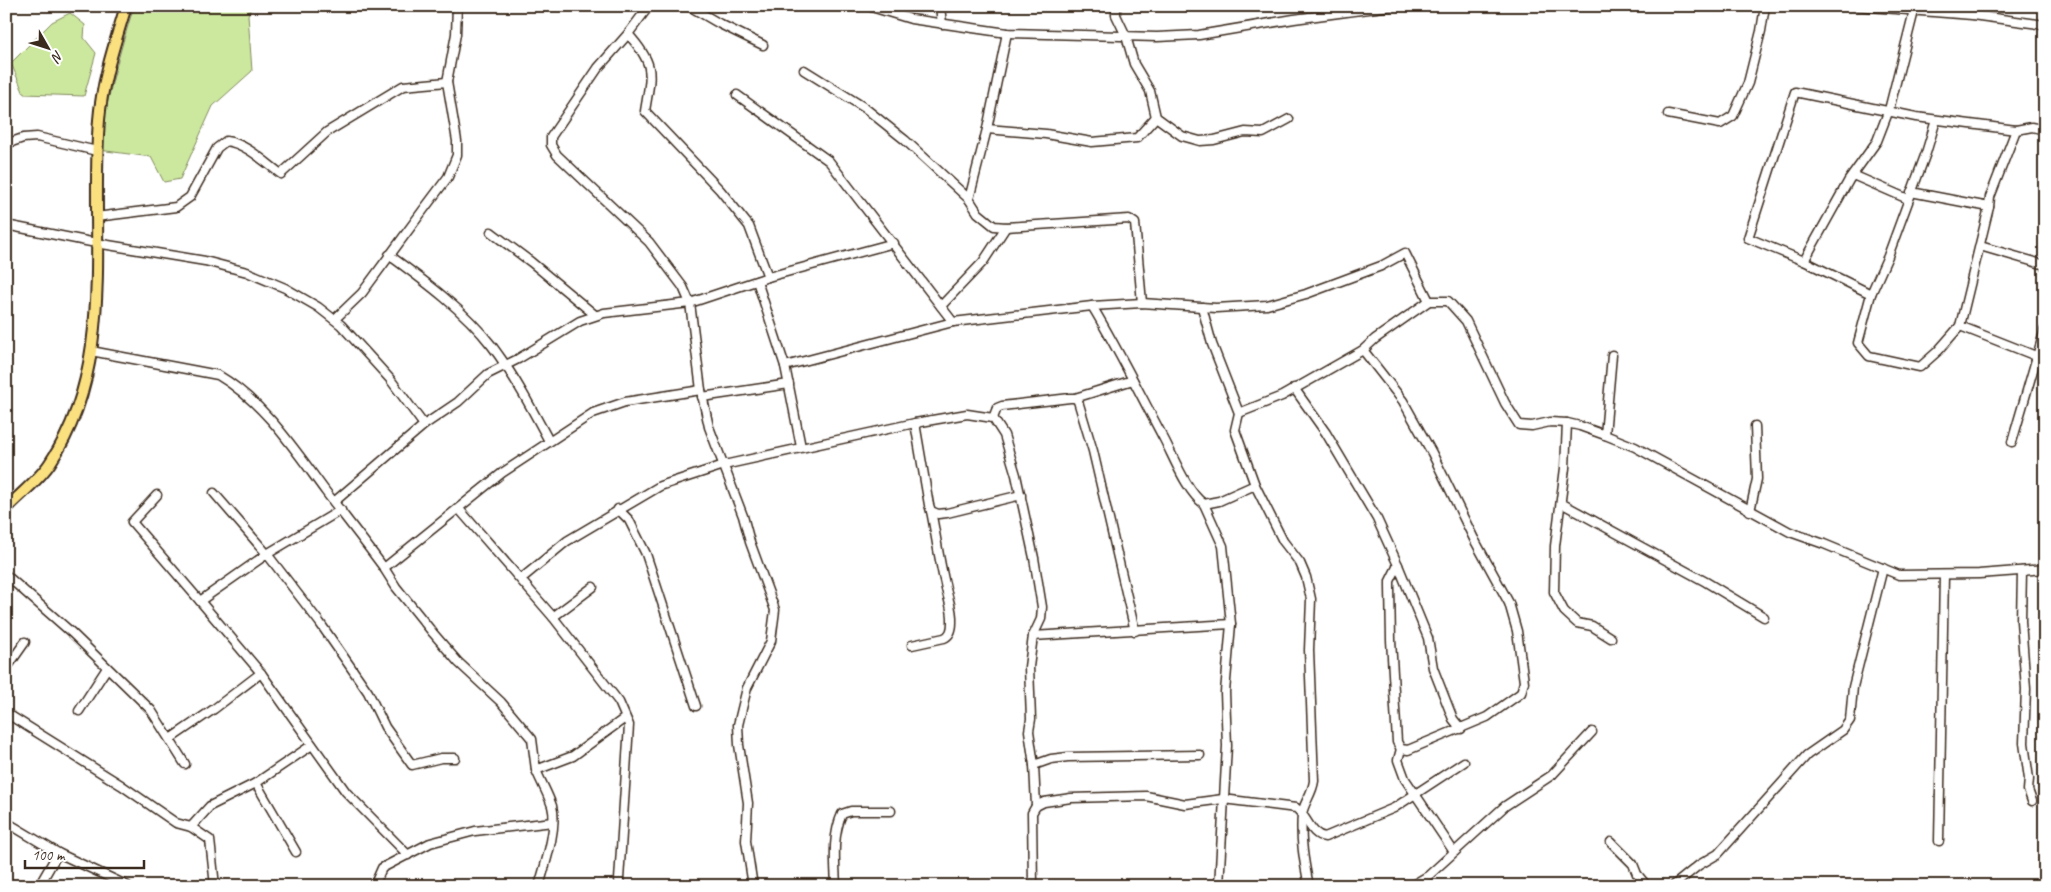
<svg xmlns="http://www.w3.org/2000/svg" width="2051" height="892" viewBox="0 0 2051 892" font-family="Caveat,sans-serif">
<rect width="100%" height="100%" fill="#fff"/>
<filter id="ink" filterUnits="userSpaceOnUse"><feTurbulence type="fractalNoise" baseFrequency=".02" numOctaves="2"/><feDisplacementMap in="SourceGraphic" scale="10" xChannelSelector="R" yChannelSelector="G"/><feConvolveMatrix kernelMatrix="1 2 1 2 8 2 1 2 1" color-interpolation-filters="sRGB"/></filter>
<g filter="url(#ink)">
<g fill="#cce89f" stroke="#84895e">
<path d="M134,6h118l-4,9 4,56 -39,35 -33,73 -16,3 -13,-25 -52,-7c7,-50 20,-96 35,-144z"/>
<polygon points="70,13 85,25 84,38 96,53 84,96 24,94 11,63 52,22"/>
</g>
<g fill="none" stroke-linecap="round" stroke-linejoin="round">
<defs>
<g id="minor">
<polyline points="649,6 628,34 598,68 551,137 551,145 557,155 649,242 683,287 690,303 701,390 709,427 743,516 750,542 775,610 771,641 747,688 738,725 739,745 748,803 746,841 753,886"/>
<polyline points="689,6 720,24 763,45"/>
<polyline points="868,6 911,19 1007,33 1157,37 1199,35 1294,19 1391,6"/>
<polyline points="940,6 942,24"/>
<polyline points="1116,6 1116,15 1126,36 1134,64 1150,91 1156,117 1182,136 1200,141 1214,140 1245,132 1263,133 1289,119"/>
<polyline points="1857,6 1972,15 2045,25"/>
<polyline points="1007,33 987,129 969,199 978,213 994,226 1006,227 1129,219 1135,223 1142,303"/>
<path d="M628,34c28,31 23,39 17,77l75,79 29,36 19,51"/>
<polyline points="804,70 865,108 905,140 969,199"/>
<polyline points="737,95 829,161 953,322 1092,306 1142,303 1216,308 1267,305 1306,294 1381,266 1405,253 1429,301"/>
<polyline points="1668,114 1720,124 1733,116 1748,83 1761,31 1765,6"/>
<polyline points="1936,120 1926,153 1888,256 1871,294 1858,343 1869,356 1920,367 1938,351 1960,326"/>
<polyline points="987,129 1046,134 1092,142 1137,138 1156,117"/>
<polyline points="6,144 23,138 37,137 97,151"/>
<polyline points="1853,175 1908,199"/>
<polyline points="1911,192 1989,207 1990,197 2016,130 2032,127 2045,130"/>
<polyline points="1989,207 1960,326 2036,356"/>
<path d="M96,217l80,-10 14,-10 27,-49 9,-7c19,2 39,21 55,33l46,-42 76,-46 44,-4"/>
<polyline points="6,225 96,243 205,261 247,272 285,288 318,307 341,325 390,379 424,425"/>
<polyline points="491,232 531,262 595,315"/>
<polyline points="1980,246 2045,265"/>
<path d="M389,255c37,27 75,55 103,91 22,29 40,63 57,95"/>
<polyline points="1804,261 1849,180 1877,141 1889,110 1914,11"/>
<polyline points="757,281 785,366 801,447"/>
<polyline points="1871,294 1804,261 1748,238 1795,92 1916,117 2016,130"/>
<polyline points="941,306 983,262 1006,227"/>
<path d="M1092,306c26,43 48,88 72,133 10,19 23,53 40,65l15,-3 36,-16"/>
<path d="M1202,307l10,37 27,69 -4,17 20,55 28,56 17,22 6,14 5,22 -2,51 5,131c-2,14 -10,21 -12,33 -2,25 2,48 7,72"/>
<polyline points="335,319 362,293 424,209 448,177 457,155 457,141 447,82 456,34 457,6"/>
<polyline points="1363,350 1403,401 1432,453 1474,539 1509,603 1517,631 1524,682 1521,693 1487,717 1408,750 1401,749 1397,742 1391,640 1390,587 1390,581 1398,565"/>
<path d="M91,351l127,24c46,27 77,75 108,117 19,25 39,50 58,76l12,19 37,46 25,29 43,40 31,37 4,31 37,-14 52,-38"/>
<polyline points="785,366 953,322"/>
<polyline points="1294,388 1326,433 1377,519 1398,565 1428,638 1433,668 1453,719 1461,729"/>
<polyline points="702,397 789,384"/>
<polyline points="1075,398 1133,380"/>
<polyline points="1239,413 1282,396 1363,350 1375,339 1429,301 1448,301 1466,321 1505,403 1519,425 1532,426 1550,422 1567,423 1580,426 1605,435 1635,447 1790,532 1824,544 1899,575 1979,574 2045,569"/>
<polyline points="993,418 997,408 1002,406 1070,398 1075,398 1078,401 1093,451 1135,631"/>
<polyline points="915,423 929,505 931,511 938,514 947,513 1021,495"/>
<polyline points="1567,423 1565,468 1555,546 1554,592 1564,611 1577,623 1592,626 1611,638"/>
<polyline points="1605,435 1612,355"/>
<polyline points="2012,442 2045,329"/>
<polyline points="214,493 267,554 320,623 368,692 385,727 412,765 441,758 455,758"/>
<polyline points="157,495 132,522 200,601 267,554 341,510"/>
<polyline points="334,502 424,425 458,402 488,374 518,359 580,321 604,313 690,303 768,277 894,243"/>
<polyline points="1561,503 1706,582 1764,617"/>
<polyline points="1204,504 1223,546 1231,624 1225,692 1227,746 1219,886"/>
<polyline points="459,509 553,617 619,702 629,725 619,880 621,886"/>
<polyline points="618,509 629,520 646,554 696,706"/>
<polyline points="1750,511 1757,479 1755,426"/>
<polyline points="384,568 502,473 593,413 625,402 701,390"/>
<polyline points="2022,571 2021,621 2026,689 2024,743 2029,779 2028,790 2032,801"/>
<polyline points="6,575 72,633 151,710 185,764"/>
<polyline points="521,579 567,541 660,486 724,465 915,423 967,414 993,418 1004,435 1016,475 1034,558 1042,607 1041,619 1033,636 1029,667 1031,719 1029,731 1034,765 1036,806"/>
<polyline points="200,601 261,673"/>
<polyline points="553,617 593,587"/>
<polyline points="1033,636 1231,624"/>
<path d="M912,645l32,-7c7,-3 8,-9 8,-16 1,-13 -5,-26 -7,-38 -6,-24 -9,-49 -14,-73"/>
<polyline points="6,669 25,642"/>
<polyline points="79,711 107,668"/>
<polyline points="6,713 121,785 176,823 191,827 210,840 215,886"/>
<polyline points="170,739 214,709 261,673 346,792 408,855"/>
<polyline points="1401,749 1398,760 1405,779 1454,852"/>
<polyline points="1034,765 1051,759 1068,757 1200,755"/>
<path d="M536,770c5,12 12,24 16,36 6,21 -7,59 -13,80"/>
<polyline points="256,783 296,852"/>
<polyline points="6,822 58,853 128,886"/>
<polyline points="191,827 210,806 256,783 312,745"/>
<polyline points="1939,841 1944,575"/>
<polyline points="1611,842 1633,864 1637,874 1647,886"/>
<polyline points="39,886 58,853"/>
<polyline points="374,886 382,868 430,843 475,831 553,822"/>
<path d="M836,886c-1,-24 -4,-50 6,-72l9,-3h40"/>
<path d="M1033,886l-1,-73 4,-7 8,-4 27,-4 75,-2 39,8 38,-5 73,9c12,9 14,27 29,29l69,-29 70,-46"/>
<polyline points="1411,886 1428,876 1505,806 1552,775 1592,732"/>
<polyline points="1673,886 1699,865 1718,854 1807,755 1843,730 1850,720 1853,687 1883,568"/>
</g>
<path id="major" d="M6,509c14,-15 33,-29 44,-46 67,-99 40,-231 49,-343 3,-39 16,-77 27,-114"/>
</defs>
<use href="#minor" stroke="#3b2a1e" stroke-width="11"/>
<use href="#major" stroke="#3b2a1e" stroke-width="14"/>
<use href="#minor" stroke="#fff" stroke-width="8"/>
<use href="#major" stroke="#fbe080" stroke-width="10"/>
</g>
</g>
<rect width="2051" height="892" fill="none" stroke="#fff" stroke-width="25"/>
<rect x="12" y="12" width="2026" height="867" fill="none" stroke="#3b2a1e" stroke-width="2" filter="url(#ink)"/>
<g transform="translate(48 48) rotate(129)" stroke="#ffffff" stroke-width="4" paint-order="stroke">
<path d="M0-4L9 19L0 12L-9 19Z" fill="#3b2a1e"/>
<text y="-8" font-size="14" font-weight="bold" text-anchor="middle" fill="#3b2a1e">N</text>
</g>
<path d="M25 860v8h119v-8" fill="none" stroke="#3b2a1e" stroke-width="2.5"/>
<text x="32" y="860" font-size="15" fill="#3b2a1e" stroke="#ffffff" stroke-width="4" paint-order="stroke">100 m</text>
</svg>
